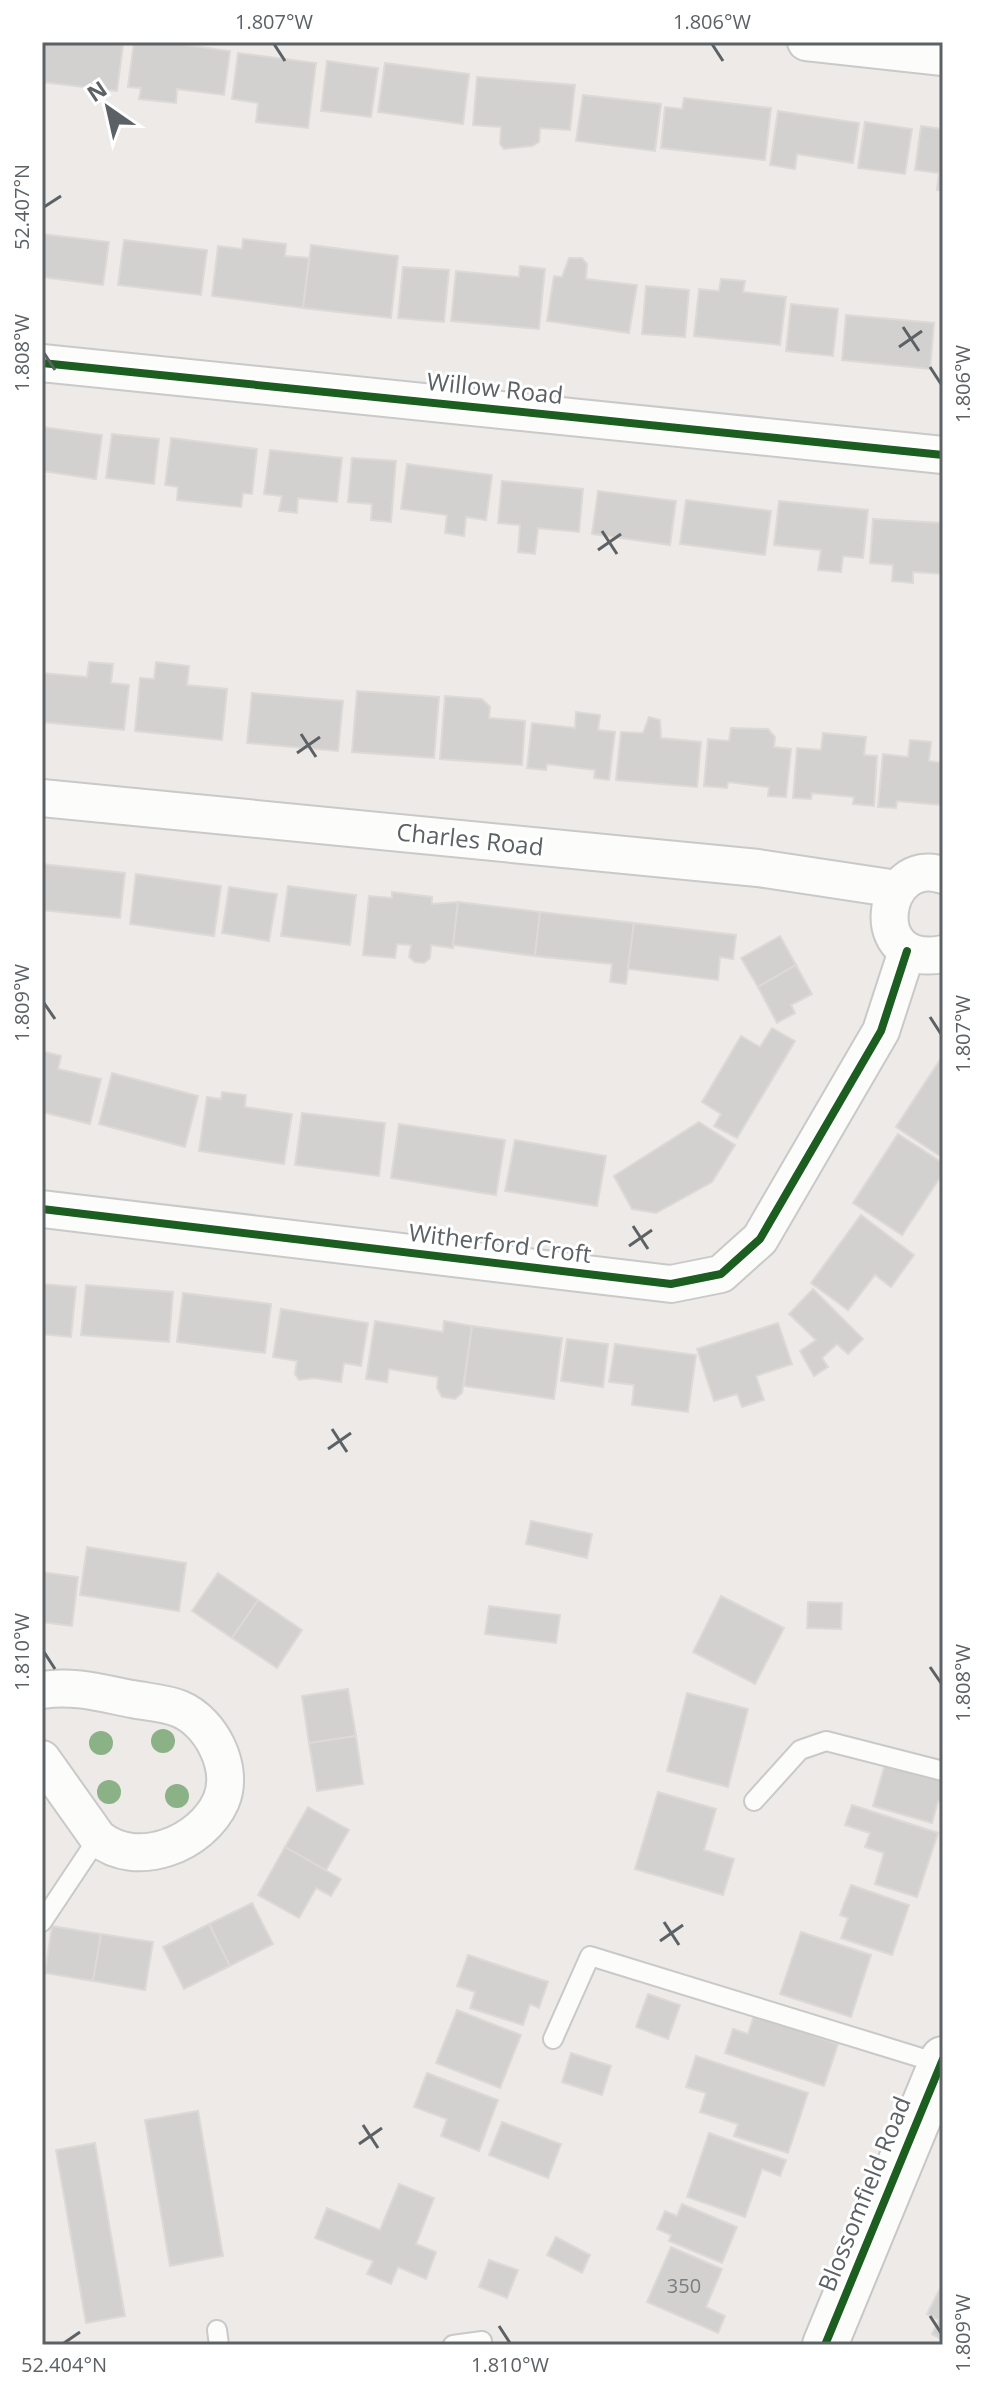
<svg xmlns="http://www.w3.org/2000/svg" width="985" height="2387" viewBox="0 0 985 2387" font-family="'Open Sans',sans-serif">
<rect width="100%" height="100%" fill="#edeae7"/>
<g fill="#d3d1d0" stroke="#dcd9d6" stroke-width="2">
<polygon points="42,42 123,45 117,91 42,82"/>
<polygon points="134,42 164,42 230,51 224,95 177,89 176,103 139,99 141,88 128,87"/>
<polygon points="238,53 316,63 308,128 256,122 258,103 232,99"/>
<polygon points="327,61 378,68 371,117 321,111"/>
<polygon points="385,63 469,74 463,124 378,112"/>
<polygon points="477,77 575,85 570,130 540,128 539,142 532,146 504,149 500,144 501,127 473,125"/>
<polygon points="583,95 661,104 655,151 576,141"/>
<polygon points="684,98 771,108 765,160 661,148 665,107 682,109"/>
<polygon points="778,111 859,123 853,163 797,154 795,169 770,165"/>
<polygon points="865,122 912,129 905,174 858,168"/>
<polygon points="921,126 943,129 943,191 937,190 939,173 915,170"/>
<polygon points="42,234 109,242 103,285 42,277"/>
<polygon points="243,239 286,244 285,256 309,258 303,308 212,296 218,246 242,249"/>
<polygon points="124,240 207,250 201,295 118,285"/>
<polygon points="311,245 398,256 391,318 303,308"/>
<polygon points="569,258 582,258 587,264 586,279 637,285 629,333 547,321 554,276 562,277"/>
<polygon points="520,266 545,269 539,329 451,321 456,271 519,277"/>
<polygon points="403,267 449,270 444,322 398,318"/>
<polygon points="721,279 745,281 743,292 786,297 780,345 694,336 699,289 719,291"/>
<polygon points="646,286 689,290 685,337 642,334"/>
<polygon points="791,304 838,309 833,356 786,351"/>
<polygon points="846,315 934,323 930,369 842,360"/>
<polygon points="42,427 102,435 96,479 42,471"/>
<polygon points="112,434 159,439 154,484 106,478"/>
<polygon points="171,438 257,449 252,494 243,493 241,507 177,500 178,487 165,485"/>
<polygon points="270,450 342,458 337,502 298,498 297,513 279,511 282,496 264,494"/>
<polygon points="352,458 396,461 391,522 371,520 372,504 348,502"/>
<polygon points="407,464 492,475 486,520 466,517 464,536 445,533 447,515 401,509"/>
<polygon points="502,481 583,489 579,532 538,528 535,554 518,552 520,525 498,523"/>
<polygon points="598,491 676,501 670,545 592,534"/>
<polygon points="686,500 771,511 765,555 680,544"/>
<polygon points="779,501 868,510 863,558 843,556 841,572 818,570 821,550 774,545"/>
<polygon points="873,519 943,523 943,574 913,572 913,583 892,581 893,565 870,563"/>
<polygon points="89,662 113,664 111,683 129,685 124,730 42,722 43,673 87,677"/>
<polygon points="156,662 189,666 187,685 227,689 222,740 135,731 140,678 154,679"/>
<polygon points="357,691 439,697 434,758 352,752"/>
<polygon points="252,693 343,701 338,751 247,743"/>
<polygon points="445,696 482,699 490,707 489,718 525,721 522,765 440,759"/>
<polygon points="576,712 600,715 598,730 615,732 609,780 594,778 595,770 547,764 546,770 527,768 532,723 575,728"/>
<polygon points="649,717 660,720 661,738 701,742 697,787 616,780 621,732 643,733"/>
<polygon points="731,728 768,729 775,737 774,747 791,749 786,797 768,796 769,787 728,782 727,788 704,786 708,739 729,741"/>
<polygon points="823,733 866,737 864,755 877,756 874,806 853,804 854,797 812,793 811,799 793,798 797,748 821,750"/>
<polygon points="910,740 931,742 929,761 943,763 943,814 942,805 897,801 896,808 878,807 883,754 908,757"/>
<polygon points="42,864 125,873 120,918 42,910"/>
<polygon points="136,874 221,886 214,936 130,924"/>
<polygon points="288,886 356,895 350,945 281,936"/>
<polygon points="229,887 277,894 269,941 222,933"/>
<polygon points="392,892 432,897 432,904 458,902 453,948 431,945 430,958 424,963 415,962 409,957 411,945 397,944 395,958 363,955 369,896 392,898"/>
<polygon points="458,902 540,912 535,956 453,945"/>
<polygon points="540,912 634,923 626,984 610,982 612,964 535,956"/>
<polygon points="634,923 736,935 733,959 720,957 718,980 628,969"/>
<polygon points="780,936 796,965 758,987 741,958"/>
<polygon points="796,965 812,994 791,1005 795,1013 777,1023 758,987"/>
<polygon points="772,1028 795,1041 737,1138 714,1126 721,1114 702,1102 741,1036 760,1047"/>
<polygon points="42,1051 61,1056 58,1069 101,1079 90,1124 42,1112"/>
<polygon points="940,1060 943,1062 943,1158 896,1127"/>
<polygon points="112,1073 198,1096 185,1147 99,1124"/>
<polygon points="222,1092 246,1095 245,1107 292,1114 284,1164 199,1151 207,1097 221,1099"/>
<polygon points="302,1113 385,1123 379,1176 295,1165"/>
<polygon points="699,1122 735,1145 712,1182 656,1213 632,1209 614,1176"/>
<polygon points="399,1124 505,1140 496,1195 391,1178"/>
<polygon points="898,1134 943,1163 943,1173 902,1235 853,1203"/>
<polygon points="515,1140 606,1156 597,1206 505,1191"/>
<polygon points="861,1215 914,1255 891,1287 875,1275 848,1310 811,1283"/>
<polygon points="42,1284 76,1287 71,1337 42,1334"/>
<polygon points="86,1285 173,1292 169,1342 81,1335"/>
<polygon points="813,1289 863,1339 848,1354 837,1344 822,1358 828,1367 814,1376 800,1351 816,1340 789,1314"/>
<polygon points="183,1293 271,1304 265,1353 177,1342"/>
<polygon points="281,1309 368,1323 361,1366 344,1363 341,1382 314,1378 299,1380 295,1374 297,1361 273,1357"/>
<polygon points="375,1321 443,1332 444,1321 472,1326 462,1393 455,1399 442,1397 437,1388 438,1377 389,1369 387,1382 366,1379"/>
<polygon points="778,1323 792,1364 756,1376 764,1400 742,1407 737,1394 714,1401 697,1349"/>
<polygon points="472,1326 562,1338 554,1399 464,1386"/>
<polygon points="567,1339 608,1344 603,1387 561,1381"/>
<polygon points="615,1344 696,1355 688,1412 632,1405 634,1385 609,1382"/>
<polygon points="531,1521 592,1534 587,1558 526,1544"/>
<polygon points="87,1547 186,1563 179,1611 80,1595"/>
<polygon points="42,1572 78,1577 72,1626 42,1622"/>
<polygon points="218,1573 258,1600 232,1638 192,1611"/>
<polygon points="721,1596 784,1628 755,1684 693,1652"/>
<polygon points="258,1600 302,1630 277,1668 232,1638"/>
<polygon points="808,1602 842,1603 841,1629 807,1628"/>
<polygon points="489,1606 560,1615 556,1643 485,1634"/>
<polygon points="348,1689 356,1736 309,1743 302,1696"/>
<polygon points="687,1693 748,1709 728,1787 667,1771"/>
<polygon points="356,1736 363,1784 317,1791 309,1743"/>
<polygon points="885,1764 943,1781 943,1803 938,1801 932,1823 873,1806"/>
<polygon points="658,1792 716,1809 704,1850 734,1859 723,1895 635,1869"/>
<polygon points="852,1805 938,1833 917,1897 875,1884 884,1853 865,1847 870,1833 845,1825"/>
<polygon points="308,1807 349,1830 326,1870 285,1847"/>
<polygon points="285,1847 341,1879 331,1896 316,1888 299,1918 258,1895"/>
<polygon points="851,1885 909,1905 892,1955 841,1938 848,1918 840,1915"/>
<polygon points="252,1903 273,1944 230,1966 209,1924"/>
<polygon points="209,1924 230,1966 184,1989 163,1947"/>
<polygon points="52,1926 101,1934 93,1981 45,1973"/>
<polygon points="801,1932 871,1955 851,2017 780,1994"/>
<polygon points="101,1934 153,1942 145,1990 93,1981"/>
<polygon points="468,1955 548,1982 539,2008 530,2004 523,2025 470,2008 475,1992 457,1986"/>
<polygon points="648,1994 680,2005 668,2039 636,2027"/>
<polygon points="457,2010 521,2035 500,2088 436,2063"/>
<polygon points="754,2015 838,2044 824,2086 725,2053 733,2029 748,2034"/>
<polygon points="571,2053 611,2066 602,2095 562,2082"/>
<polygon points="696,2056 808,2093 788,2153 734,2136 738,2124 700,2112 706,2093 686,2087"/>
<polygon points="427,2073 498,2100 479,2151 441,2136 447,2119 414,2107"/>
<polygon points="198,2111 223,2256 170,2266 145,2120"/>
<polygon points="502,2122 561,2144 548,2178 489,2155"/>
<polygon points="709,2133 786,2160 780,2176 762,2169 745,2217 687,2197"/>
<polygon points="95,2143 125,2316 86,2323 56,2150"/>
<polygon points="399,2184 434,2198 416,2244 436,2252 426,2279 398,2267 391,2284 367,2274 373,2261 315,2238 327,2208 380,2230"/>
<polygon points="682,2204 737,2227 722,2263 669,2241 671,2235 657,2229 665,2211 677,2216"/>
<polygon points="556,2237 590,2255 582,2273 547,2255"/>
<polygon points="671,2247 722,2269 706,2307 725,2316 718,2333 647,2302"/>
<polygon points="489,2260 518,2270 507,2298 479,2287"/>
<polygon points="943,2283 943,2340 932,2334 939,2320 927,2314"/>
</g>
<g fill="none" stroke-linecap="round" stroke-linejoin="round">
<defs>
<g id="lane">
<polyline points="754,1801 800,1750 826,1741 943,1771"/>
<polyline points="42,1922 98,1838"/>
<polyline points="553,2039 590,1956 941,2064"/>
<polyline points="217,2330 219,2345"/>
<polyline points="453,2345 482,2341"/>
</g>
<g id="street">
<polyline points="806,42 943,57"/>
<polyline points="42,363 943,455"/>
<polyline points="42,798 758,868 897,889"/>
<path d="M943,875c-62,-21 -80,95 0,79"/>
<polyline points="42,1209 671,1284 721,1274 760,1239 881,1031 907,951"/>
<path d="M42,1690c31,-5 59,3 90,9 15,3 34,4 48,10 31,13 55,59 41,92 -19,43 -84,69 -123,37l-56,-79"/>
</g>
<polyline id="secondary" points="825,2345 943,2059"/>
</defs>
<use href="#lane" stroke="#c9c9c9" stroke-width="22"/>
<use href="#street" stroke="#c9c9c9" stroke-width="40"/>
<use href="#secondary" stroke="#c8c7c8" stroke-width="48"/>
<use href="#lane" stroke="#fcfcfb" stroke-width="18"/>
<use href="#street" stroke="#fcfcfb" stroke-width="36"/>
<use href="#secondary" stroke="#fcfcfb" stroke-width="44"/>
<defs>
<g id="cycleway">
<polyline points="42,363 943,455"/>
<polyline points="42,1209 671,1284 721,1274 760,1239 881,1031 907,951"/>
<polyline points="825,2345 943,2059"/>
</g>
</defs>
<use href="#cycleway" stroke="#fff" stroke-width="13"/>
<use href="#cycleway" stroke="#1b5e20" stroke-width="8"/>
</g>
<g fill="#8bb186">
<circle cx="163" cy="1741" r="12"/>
<circle cx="101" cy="1743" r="12"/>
<circle cx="109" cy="1792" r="12"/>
<circle cx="177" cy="1796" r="12"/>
</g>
<path fill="none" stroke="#5c6165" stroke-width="3" d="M274,44l11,17M712,44l11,17M44,207l17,-11M903,327l16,24M899,347l23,-16M44,353l11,17M930,367l11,17M602,531l15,23M598,550l23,-16M301,734l15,23M297,753l23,-16M44,1003l11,16M930,1017l11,17M633,1226l15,23M629,1246l23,-16M332,1429l15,23M328,1449l23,-16M44,1652l11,17M930,1667l11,16M664,1922l15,23M660,1941l23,-16M363,2125l15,23M359,2144l23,-16M930,2316l11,17M499,2326l11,17M64,2343l16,-11"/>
<g text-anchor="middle" stroke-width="6" stroke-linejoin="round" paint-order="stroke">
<g font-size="20" fill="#7b7e81">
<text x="684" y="2293">350</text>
</g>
<g font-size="24" fill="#5c6165" stroke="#fff">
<text transform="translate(495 389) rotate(6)" y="8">Willow Road</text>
<text transform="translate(470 840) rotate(6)" y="8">Charles Road</text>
<text transform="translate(500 1244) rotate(7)" y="8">Witherford Croft</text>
<text transform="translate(865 2194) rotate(-68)" y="8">Blossomfield Road</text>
</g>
</g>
<rect width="985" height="2387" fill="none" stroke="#ffffff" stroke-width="88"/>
<g transform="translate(108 108) rotate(326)" stroke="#ffffff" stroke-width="6" paint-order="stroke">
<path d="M0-6L14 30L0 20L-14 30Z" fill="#5c6165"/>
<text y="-12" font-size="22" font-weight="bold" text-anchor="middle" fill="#5c6165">N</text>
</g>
<rect x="44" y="44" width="897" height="2299" fill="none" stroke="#5c6165" stroke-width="3"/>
<g font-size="20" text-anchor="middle" fill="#5c6165">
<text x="274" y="29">1.807°W</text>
<text x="712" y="29">1.806°W</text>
<text transform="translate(22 207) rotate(-90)" y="7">52.407°N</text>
<text transform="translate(22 353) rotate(-90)" y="7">1.808°W</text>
<text transform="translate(963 384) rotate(-90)" y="7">1.806°W</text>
<text transform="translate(22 1003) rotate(-90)" y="7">1.809°W</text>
<text transform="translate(963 1034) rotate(-90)" y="7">1.807°W</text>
<text transform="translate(22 1652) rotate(-90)" y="7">1.810°W</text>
<text transform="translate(963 1683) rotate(-90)" y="7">1.808°W</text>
<text transform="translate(963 2333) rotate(-90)" y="7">1.809°W</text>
<text x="64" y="2372">52.404°N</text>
<text x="510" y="2372">1.810°W</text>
</g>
</svg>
